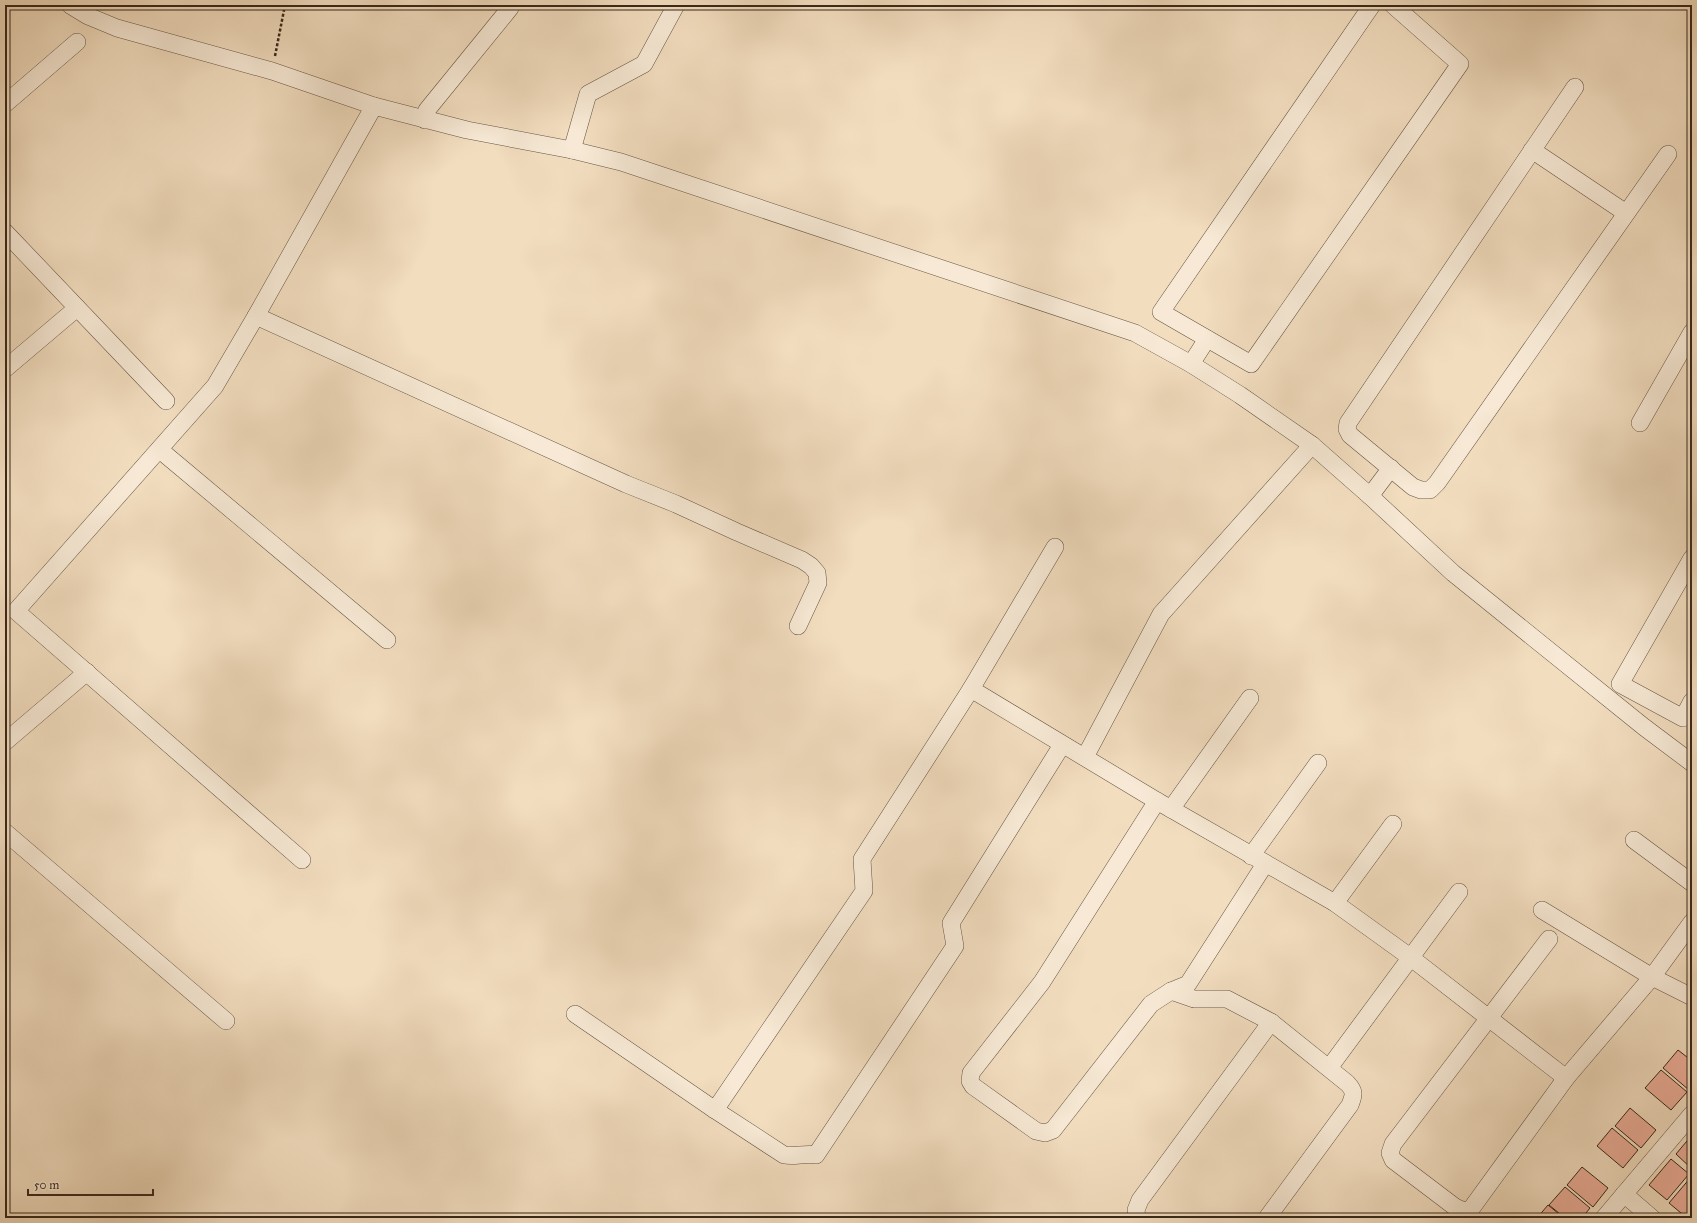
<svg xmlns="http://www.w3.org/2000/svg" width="1697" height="1223" viewBox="0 0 1697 1223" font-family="'IM FELL Great Primer',serif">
<rect width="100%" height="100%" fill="#f2ddbf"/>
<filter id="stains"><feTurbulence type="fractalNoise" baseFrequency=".005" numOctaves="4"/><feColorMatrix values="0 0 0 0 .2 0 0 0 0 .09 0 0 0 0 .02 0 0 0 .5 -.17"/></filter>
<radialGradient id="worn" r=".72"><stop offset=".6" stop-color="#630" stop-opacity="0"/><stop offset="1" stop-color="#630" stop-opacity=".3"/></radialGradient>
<g fill="#ebad98" stroke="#39281a">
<polygon points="1678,1050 1692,1061 1692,1086 1689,1090 1663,1068"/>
<polygon points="1661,1070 1687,1092 1671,1110 1645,1088"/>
<polygon points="1630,1108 1656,1130 1641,1148 1615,1126"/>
<polygon points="1612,1128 1638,1150 1623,1168 1597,1146"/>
<polygon points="1692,1135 1692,1169 1676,1154"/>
<polygon points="1671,1159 1689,1174 1667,1200 1649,1185"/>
<polygon points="1582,1167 1608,1188 1593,1207 1567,1185"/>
<polygon points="1691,1177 1692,1212 1687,1218 1669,1203"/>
<polygon points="1565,1187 1590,1208 1582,1218 1565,1218 1549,1205"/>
<polygon points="1548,1205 1564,1218 1537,1218"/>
</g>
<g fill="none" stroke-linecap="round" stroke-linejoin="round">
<defs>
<g id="street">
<polyline points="70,5 88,16 117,28 272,71 374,106 467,130 572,150 621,162 1135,333 1191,364 1240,395 1312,445 1370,496 1453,573 1644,727 1692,763"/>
<polyline points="1372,5 1161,312 1251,364 1460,64 1393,5"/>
<polyline points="1575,87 1348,423 1347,429 1350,435 1413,487 1421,490 1430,490 1437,483 1668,154"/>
<polyline points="5,104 77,42"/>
<polyline points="425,120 427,110 510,8"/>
<polyline points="572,150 588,94 644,64 676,5"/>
<polyline points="1532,150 1626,213"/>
<polyline points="5,232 166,401"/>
<polyline points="256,316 626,484 676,504 737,532 802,560 811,566 817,573 818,583 798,626"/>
<polyline points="1191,364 1207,339"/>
<polyline points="5,369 77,308"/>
<polyline points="1640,423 1692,332"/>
<polyline points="160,450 387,640"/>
<polyline points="1370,496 1391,468"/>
<polyline points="1692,558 1620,684 1683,718 1692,701"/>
<polyline points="971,689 1157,801 1335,903 1410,957 1566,1078"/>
<polyline points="5,742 87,672"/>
<polyline points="1085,757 1161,614 1312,445"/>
<polyline points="1157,801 1042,982 971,1073 970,1081 973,1086 1036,1131 1045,1133 1053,1130 1151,1004 1171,991 1188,984 1265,864"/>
<polyline points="1171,809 1250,698"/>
<polyline points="5,832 226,1021"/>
<polyline points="1634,840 1692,883"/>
<polyline points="1251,856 1318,763"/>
<polyline points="302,860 16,611 215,386 256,316 374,106"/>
<polyline points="1335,903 1393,824"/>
<polyline points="1542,910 1652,977 1692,997"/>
<polyline points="1549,939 1393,1144 1390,1153 1393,1160 1455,1207 1464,1211 1471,1209 1566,1078 1652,977 1692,922"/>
<polyline points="1171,991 1194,999 1227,999 1271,1022"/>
<path d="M575,1014l140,96 69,45c11,2 21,-2 32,0l139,-209 -4,-23 111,-178"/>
<polyline points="1329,1068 1459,892"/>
<polyline points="715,1110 864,891 862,859 971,689 1055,547"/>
<polyline points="1624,1194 1652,1218"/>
<path d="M1137,1218l-1,-8 4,-10 131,-178 76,61c8,8 7,12 3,22l-83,113"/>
<polyline points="1604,1218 1692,1114"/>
</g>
</defs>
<use href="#street" stroke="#675543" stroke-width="18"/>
<polyline stroke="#39281a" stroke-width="2.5" stroke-dasharray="3 2" stroke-linecap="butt" points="275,56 285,5"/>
<use href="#street" stroke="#f7e9d5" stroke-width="17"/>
</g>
<rect width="1697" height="1223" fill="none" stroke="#f2ddbf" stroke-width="20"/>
<rect x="6" y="6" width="1685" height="1211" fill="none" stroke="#39281a" stroke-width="2"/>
<rect x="10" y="10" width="1677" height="1203" fill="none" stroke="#39281a"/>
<path d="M28 1189v6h125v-6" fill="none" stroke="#39281a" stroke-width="2"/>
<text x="34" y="1189" font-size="12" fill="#39281a" stroke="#f7e9d5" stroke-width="3" paint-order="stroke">50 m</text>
<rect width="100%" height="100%" filter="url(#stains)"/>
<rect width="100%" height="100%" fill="url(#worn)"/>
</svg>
